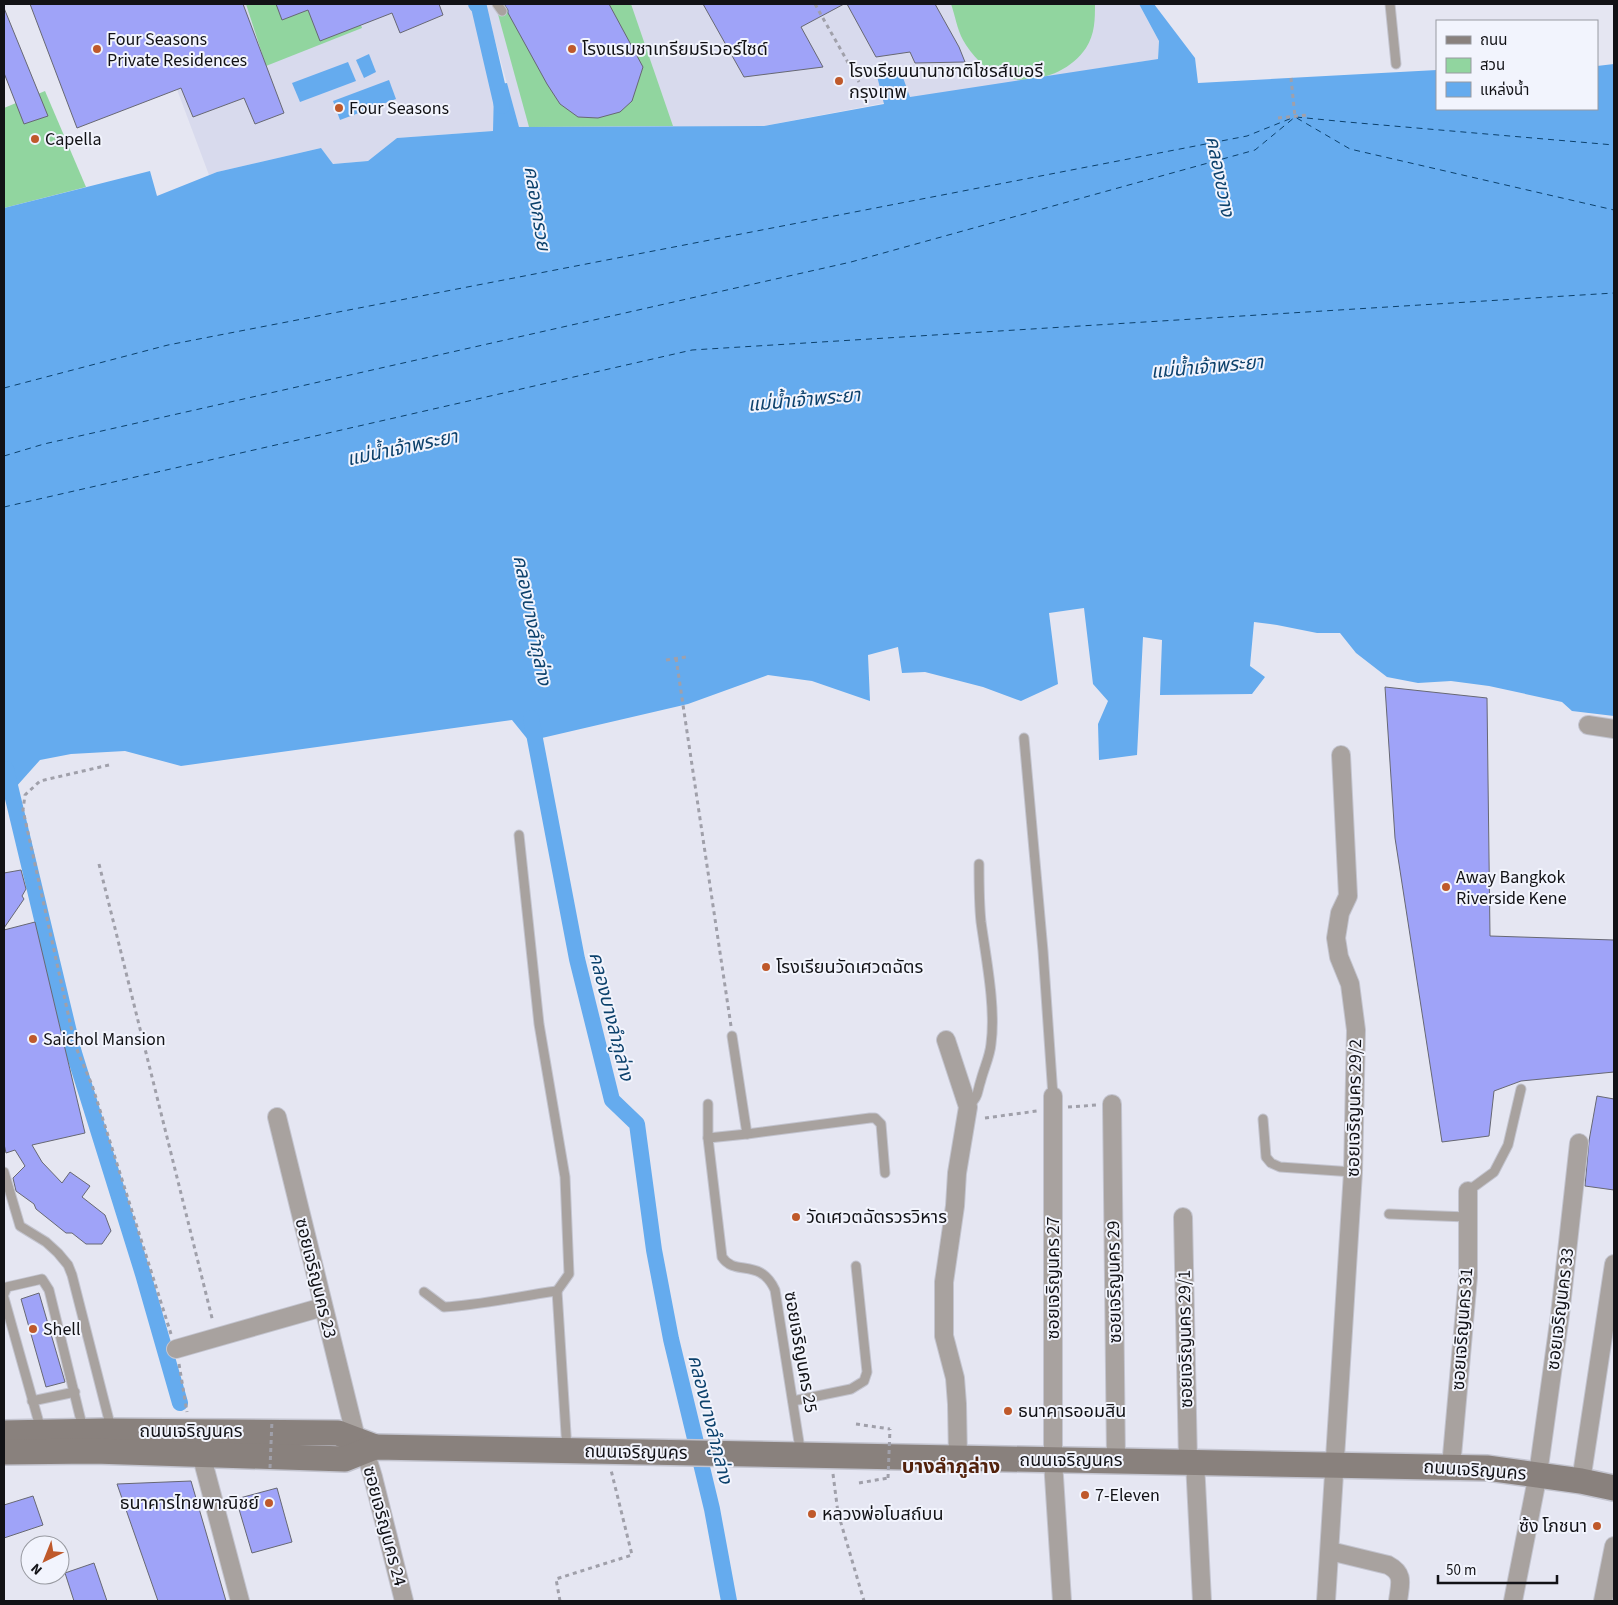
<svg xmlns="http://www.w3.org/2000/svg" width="1618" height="1605" viewBox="0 0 1618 1605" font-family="'Source Sans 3','Noto Sans Thai',sans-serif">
<rect width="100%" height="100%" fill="#e5e6f2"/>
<g fill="#d8daed">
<polygon points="145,4 474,4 476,8 494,85 493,131 397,138 368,161 333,164 321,148 217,172 209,175"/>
<polygon points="485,4 1139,4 1159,41 1158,59 884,103 764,126 519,127"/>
</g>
<g fill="#91d59f">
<polygon points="246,4 354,4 362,28 266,66"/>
<polygon points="505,4 631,4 673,126 529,127 496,7"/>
<path d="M951,4h144c0,15 0,30 -9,44 -22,33 -79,45 -107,13 -6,-6 -12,-14 -16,-21 -6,-11 -8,-25 -12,-36z"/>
<polygon points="45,91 86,187 4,208 4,108"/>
</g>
<g fill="#65abee">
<polygon points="1139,4 1154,4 1195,58 1198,83 1437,70 1437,109 1597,109 1597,66 1614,64 1614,716 1572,711 1562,702 1489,686 1451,681 1418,683 1387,677 1356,653 1340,633 1317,633 1277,625 1254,622 1250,666 1265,677 1252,694 1160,695 1162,640 1143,637 1137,755 1099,760 1098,724 1108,701 1093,684 1084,608 1049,613 1058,684 1021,701 983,687 925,672 902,673 898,647 868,655 870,701 812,681 768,675 688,704 529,741 512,720 181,766 125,751 71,754 40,760 15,788 4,792 4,208 150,171 157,196 217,172 321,148 333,164 368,161 397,138 493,131 494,85 507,83 519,127 764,126 884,104 877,76 901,72 910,97 1158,59 1159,41"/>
<polygon points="369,54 376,72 364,78 356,60"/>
<polygon points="348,62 356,81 300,102 292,83"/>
<polygon points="389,80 396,99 340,120 333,101"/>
</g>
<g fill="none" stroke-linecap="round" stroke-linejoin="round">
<g stroke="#65abee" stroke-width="16">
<polyline points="476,4 479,7 502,106"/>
<polyline points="531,718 577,959 612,1100 637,1124 654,1250 671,1339 712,1509 729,1601"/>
<polyline points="6,769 74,1053 143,1274 180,1403"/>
</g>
<g stroke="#0c416c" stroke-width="1" stroke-dasharray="6 5" stroke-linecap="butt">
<polyline points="1296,117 1347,122 1614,145"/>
<polyline points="4,388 168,345 1247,136 1292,118"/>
<polyline points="4,456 44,444 851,262 1255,150 1295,117 1350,149 1614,210"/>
<polyline points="4,507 692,350 1614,293"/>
</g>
</g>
<g fill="#9fa3f8" stroke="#676873">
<polygon points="30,4 243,4 284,113 255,124 244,98 193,117 181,88 77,128"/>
<polygon points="276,4 439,4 443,15 400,33 392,13 320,41 308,10 282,20"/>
<polygon points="504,4 609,4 643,67 632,101 620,112 598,118 578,117 560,104 547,84 508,13 508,10"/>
<polygon points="703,4 844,4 801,27 823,67 744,77"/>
<polygon points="847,4 935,4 959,47 965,62 915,63 910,52 876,57"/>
<polygon points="4,8 48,116 24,124 4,73"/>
<polygon points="1385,687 1487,698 1490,936 1614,940 1614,1072 1521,1081 1494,1091 1489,1136 1442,1142 1395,838"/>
<polygon points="21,870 26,889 22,896 24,899 4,928 4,873"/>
<polygon points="35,922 85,1133 32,1145 42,1162 62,1183 70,1172 90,1186 82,1197 105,1215 111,1231 102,1244 86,1244 72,1233 66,1233 36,1209 34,1204 16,1191 13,1178 25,1166 15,1150 6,1153 4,1144 4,930"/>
<polygon points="1597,1096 1614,1099 1614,1190 1585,1186 1589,1141"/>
<polygon points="39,1293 65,1382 46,1387 21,1299"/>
<polygon points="191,1481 226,1601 158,1601 117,1484"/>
<polygon points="277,1488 292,1542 252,1553 236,1499"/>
<polygon points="33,1496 43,1525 4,1538 4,1505"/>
<polygon points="94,1563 107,1601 74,1601 65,1573"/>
</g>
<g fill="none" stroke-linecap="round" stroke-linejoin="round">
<defs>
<g id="lane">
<polyline points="497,4 502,11"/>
<polyline points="1390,4 1396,64"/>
<polyline points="1024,738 1043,951 1053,1096"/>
<polyline points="519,835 539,1024 565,1177 569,1274 557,1291"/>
<path d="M708,1104v34l14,119c13,20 38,0 53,33l26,165"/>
<path d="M968,1107c12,-13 8,-12 13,-27 3,-12 9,-24 10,-36 5,-36 -5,-86 -10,-122 -2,-19 -2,-39 -2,-58"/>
<polyline points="1263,1119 1266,1157 1271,1163 1280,1167 1353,1172"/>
<polyline points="747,1134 870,1118 875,1118 881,1124 885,1173"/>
<polyline points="708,1138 747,1134 732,1036"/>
<polyline points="4,1172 20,1226 46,1242 58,1253 68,1265 72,1275 111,1428"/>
<polyline points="1468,1191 1494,1172 1508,1145 1521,1089"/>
<polyline points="1389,1214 1467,1217"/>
<path d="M424,1292l20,15c38,-2 75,-11 113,-16l10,159"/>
<polyline points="4,1294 7,1287 42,1279 49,1290 83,1429"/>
<polyline points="4,1298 41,1430"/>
<polyline points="32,1401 75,1392"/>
<polyline points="793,1401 851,1389 864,1381 867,1372 856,1266"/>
</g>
<g id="street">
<polyline points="1588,725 1614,729"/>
<polyline points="946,1040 968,1107 957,1173 955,1206 944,1282 944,1336 955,1378 957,1404 958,1459"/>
<polyline points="1053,1096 1053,1461 1062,1601"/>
<polyline points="1112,1104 1116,1460"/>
<polyline points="277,1117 356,1438"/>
<polyline points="1183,1217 1188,1462"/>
<polyline points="176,1349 323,1307"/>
<polyline points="365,1451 373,1477 404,1601"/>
<polyline points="201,1454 240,1601"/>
<polyline points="1195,1462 1202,1601"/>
<polyline points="1451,1467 1468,1277 1468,1191"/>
<polyline points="1581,1481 1614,1264"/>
<path d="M1330,1551l58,14c17,9 12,19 10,36"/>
<polyline points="1326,1601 1353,1172 1356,1030 1350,984 1339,957 1336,938 1340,913 1348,896 1341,755"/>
<polyline points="1513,1601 1538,1474 1560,1315 1579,1143"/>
<polyline points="1603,1601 1614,1546"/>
</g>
<g id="secondary">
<polyline points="4,1433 104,1431 338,1433 375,1447"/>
<polyline points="4,1452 94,1451 345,1459 375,1447 1487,1468 1581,1481 1614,1488"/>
</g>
</defs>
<use href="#lane" stroke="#c3c4cf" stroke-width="11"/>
<use href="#street" stroke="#c3c4cf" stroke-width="20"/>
<use href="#secondary" stroke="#c3c4cf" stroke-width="28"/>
<g stroke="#a0a0aa" stroke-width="3" stroke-dasharray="4 4" stroke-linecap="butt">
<polyline points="815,4 859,82"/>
<polyline points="1291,78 1295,117"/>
<polyline points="1278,118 1308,115"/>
<polyline points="676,658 731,1026"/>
<polyline points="666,660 686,657"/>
<polyline points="109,765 40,781 25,795 23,810 75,1045 92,1085 171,1334"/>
<polyline points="99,864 213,1322"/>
<polyline points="1068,1107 1097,1105"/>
<polyline points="985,1118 1037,1111"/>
<polyline points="179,1364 187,1412"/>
<polyline points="856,1424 890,1429"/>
<polyline points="833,1474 838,1513 864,1601"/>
<polyline points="859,1483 888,1478"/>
<polyline points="560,1601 556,1579 632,1555 611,1470"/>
</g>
<use href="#lane" stroke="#a8a29f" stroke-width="9"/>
<use href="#street" stroke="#a8a29f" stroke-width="18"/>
<use href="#secondary" stroke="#89817d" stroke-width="25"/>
<g stroke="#a0a0aa" stroke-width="3" stroke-dasharray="4 4" stroke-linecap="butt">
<polyline points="270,1468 272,1420"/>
<polyline points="888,1478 890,1429"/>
</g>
</g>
<g fill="#bf592b" stroke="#f2f4fd" stroke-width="2">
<circle cx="97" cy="49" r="5"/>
<circle cx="572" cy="49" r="5"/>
<circle cx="839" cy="81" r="5"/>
<circle cx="339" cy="108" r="5"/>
<circle cx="35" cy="139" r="5"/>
<circle cx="1446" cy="887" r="5"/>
<circle cx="766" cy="967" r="5"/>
<circle cx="33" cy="1039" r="5"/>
<circle cx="796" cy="1217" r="5"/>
<circle cx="33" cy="1329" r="5"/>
<circle cx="1008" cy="1411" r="5"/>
<circle cx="1085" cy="1495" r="5"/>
<circle cx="269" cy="1503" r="5"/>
<circle cx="812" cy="1514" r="5"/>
<circle cx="1597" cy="1526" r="5"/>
</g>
<g text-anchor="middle" stroke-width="4" stroke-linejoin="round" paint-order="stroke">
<g font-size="18" fill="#121216" stroke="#f2f4fd" text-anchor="start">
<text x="107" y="45">Four Seasons<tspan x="107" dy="21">Private Residences</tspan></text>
<text x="582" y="55">โรงแรมชาเทรียมริเวอร์ไซด์</text>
<text x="849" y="77">โรงเรียนนานาชาติโชรส์เบอรี<tspan x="849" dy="21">กรุงเทพ</tspan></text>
<text x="349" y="114">Four Seasons</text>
<text x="45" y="145">Capella</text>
<text x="1456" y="883">Away Bangkok<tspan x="1456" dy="21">Riverside Kene</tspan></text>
<text x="776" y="973">โรงเรียนวัดเศวตฉัตร</text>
<text x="43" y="1045">Saichol Mansion</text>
<text x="806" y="1223">วัดเศวตฉัตรวรวิหาร</text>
<text x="43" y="1335">Shell</text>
<text x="1018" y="1417">ธนาคารออมสิน</text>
<text x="1095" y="1501">7-Eleven</text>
<text x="259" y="1509" text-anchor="end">ธนาคารไทยพาณิชย์</text>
<text x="822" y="1520">หลวงพ่อโบสถ์บน</text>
<text x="1587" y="1532" text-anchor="end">ซ้ง โภชนา</text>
</g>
<g font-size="18" fill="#121216" stroke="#f2f4fd">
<text transform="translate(1354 1108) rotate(-89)" y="6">ซอยเจริญนคร 29/2</text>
<text transform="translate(316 1278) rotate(76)" y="6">ซอยเจริญนคร 23</text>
<text transform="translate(1053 1278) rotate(-90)" y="6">ซอยเจริญนคร 27</text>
<text transform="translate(1114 1282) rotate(-91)" y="6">ซอยเจริญนคร 29</text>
<text transform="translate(1560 1309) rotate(-83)" y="6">ซอยเจริญนคร 33</text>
<text transform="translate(1462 1329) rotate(-86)" y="6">ซอยเจริญนคร 31</text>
<text transform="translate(1185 1339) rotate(-91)" y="6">ซอยเจริญนคร 29/1</text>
<text transform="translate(801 1352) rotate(80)" y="6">ซอยเจริญนคร 25</text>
<text x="191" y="1437">ถนนเจริญนคร</text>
<text transform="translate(636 1452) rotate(1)" y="6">ถนนเจริญนคร</text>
<text x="1071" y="1466">ถนนเจริญนคร</text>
<text transform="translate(1475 1470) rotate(4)" y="6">ถนนเจริญนคร</text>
<text transform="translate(385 1526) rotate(75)" y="6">ซอยเจริญนคร 24</text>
</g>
<g font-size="19" font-style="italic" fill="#0c416c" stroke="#f2f4fd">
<text transform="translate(1221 176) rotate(79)" y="7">คลองขวาง</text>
<text transform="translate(538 208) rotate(81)" y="7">คลองกรวย</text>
<text transform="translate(1207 366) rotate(-5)" y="7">แม่น้ำเจ้าพระยา</text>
<text transform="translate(804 399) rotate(-5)" y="7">แม่น้ำเจ้าพระยา</text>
<text transform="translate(402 447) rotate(-12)" y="7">แม่น้ำเจ้าพระยา</text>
<text transform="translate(533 620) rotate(79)" y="7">คลองบางลำภูล่าง</text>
<text transform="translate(612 1016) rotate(76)" y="7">คลองบางลำภูล่าง</text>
<text transform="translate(711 1419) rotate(76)" y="7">คลองบางลำภูล่าง</text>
</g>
<g font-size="20" font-weight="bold" fill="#52210b" stroke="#f2f4fd">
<text x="951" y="1473">บางลำภูล่าง</text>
</g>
</g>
<rect width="1618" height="1605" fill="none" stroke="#121216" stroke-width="10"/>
<rect x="1436" y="20" width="162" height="90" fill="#f2f4fd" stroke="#989aa1"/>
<rect x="1446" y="36" width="25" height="8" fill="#89817d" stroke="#989aa1"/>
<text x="1480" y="45" font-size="15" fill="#121216">ถนน</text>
<rect x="1446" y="58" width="25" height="15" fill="#91d59f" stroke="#989aa1"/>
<text x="1480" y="70" font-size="15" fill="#121216">สวน</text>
<rect x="1446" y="82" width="25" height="15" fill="#65abee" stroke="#989aa1"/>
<text x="1480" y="95" font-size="15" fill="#121216">แหล่งน้ำ</text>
<g transform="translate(45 1560) rotate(223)"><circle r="24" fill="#f2f4fd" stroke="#989aa1"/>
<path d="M0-4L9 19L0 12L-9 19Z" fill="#bf592b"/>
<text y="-8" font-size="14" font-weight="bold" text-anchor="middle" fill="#121216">N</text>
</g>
<path d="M1438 1575v8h119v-8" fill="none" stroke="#121216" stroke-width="2.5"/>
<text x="1446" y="1575" font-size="15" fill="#121216" stroke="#f2f4fd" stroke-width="4" paint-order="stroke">50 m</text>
</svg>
